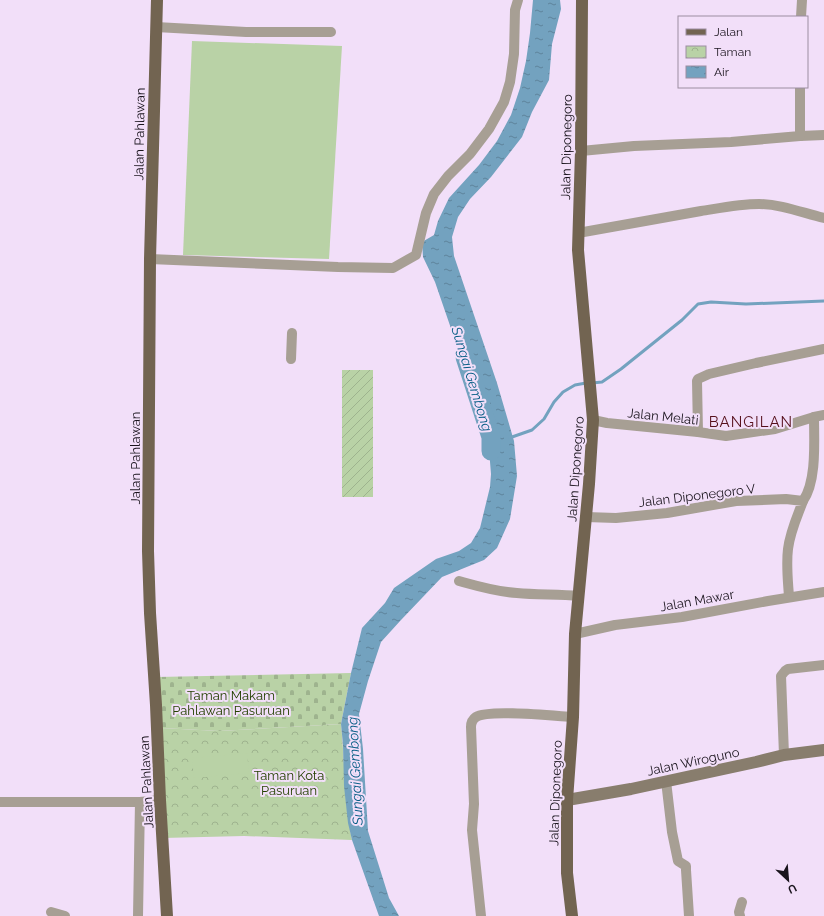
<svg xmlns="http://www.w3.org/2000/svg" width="824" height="916" viewBox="0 0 824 916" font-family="Raleway,sans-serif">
<defs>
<pattern id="cemetery-stones" width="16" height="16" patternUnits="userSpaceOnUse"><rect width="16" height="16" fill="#b9d2a6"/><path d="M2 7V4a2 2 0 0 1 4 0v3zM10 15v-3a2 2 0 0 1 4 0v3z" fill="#9eb38e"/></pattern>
<pattern id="park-crowns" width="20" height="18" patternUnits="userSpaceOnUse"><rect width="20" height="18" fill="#b9d2a6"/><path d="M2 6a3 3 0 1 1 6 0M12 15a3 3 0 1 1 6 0" fill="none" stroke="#9eb38e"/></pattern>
<pattern id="garden-furrows" width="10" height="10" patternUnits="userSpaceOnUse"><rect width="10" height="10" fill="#b9d2a6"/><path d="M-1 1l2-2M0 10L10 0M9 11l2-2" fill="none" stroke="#9eb38e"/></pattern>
<pattern id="water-ripples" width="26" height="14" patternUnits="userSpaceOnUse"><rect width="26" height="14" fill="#73a2bf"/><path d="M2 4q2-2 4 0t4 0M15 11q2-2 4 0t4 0" fill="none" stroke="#5e839b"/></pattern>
</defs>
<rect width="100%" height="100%" fill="#f2dff9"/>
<polygon fill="url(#cemetery-stones)" points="351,673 341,724 219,731 161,728 157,677"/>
<path fill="url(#park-crowns)" d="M341,724c4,38 3,78 11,116l-108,-4 -81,2 -2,-110 58,3z"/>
<rect fill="url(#garden-furrows)" x="342" y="370" width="31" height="127"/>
<g fill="#b9d2a6">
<polygon points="192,41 342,46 329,259 183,255"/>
<polygon points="247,753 249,773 194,778 192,758"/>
</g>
<polygon fill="url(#water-ripples)" points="533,0 560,0 561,9 552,44 549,80 532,112 522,137 491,177 470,199 458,217 452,237 454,256 497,383 514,441 517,476 510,519 497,548 484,560 442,577 401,620 381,642 368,681 359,714 363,749 368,831 389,898 399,916 379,916 352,840 348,823 344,786 343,745 341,724 351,673 362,628 385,603 394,588 436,559 459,551 471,543 480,528 490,487 491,474 487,425 476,389 456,343 435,282 423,257 422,242 434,235 438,221 449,198 479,165 497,141 511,115 520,88 526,61 530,33"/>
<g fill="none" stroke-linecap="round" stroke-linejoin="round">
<g stroke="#73a2bf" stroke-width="3">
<polyline points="592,383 602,382 621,369 682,320 698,304 711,302 746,304 824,301"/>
<polyline points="510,437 512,437 532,430 544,419 554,402 563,392 575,385 586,383"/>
</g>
<polyline stroke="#73a2bf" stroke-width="19" points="465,357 491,437 491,451"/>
<g stroke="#a79f94" stroke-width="10">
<polyline points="801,17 802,0"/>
<polyline points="156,27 246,32 331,32"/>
<polyline points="800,136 824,135"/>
<polyline points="581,151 634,146 731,142 800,136 800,87"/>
<path d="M578,233c41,-7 82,-15 123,-22 19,-3 39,-7 58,-7 22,0 44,9 65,14"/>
<polyline points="150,259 338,267 393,268 416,255 426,213 434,194 448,176 470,154 489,129 504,102 510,82 514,54 515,10 518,0"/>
<polyline points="291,359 292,333"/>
<polyline points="593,420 607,423 698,432 726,436 775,429 814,417 824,415"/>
<polyline points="698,432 697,381 698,379 709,374 756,363 824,349"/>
<path d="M803,501c14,-20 11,-60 11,-84"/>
<path d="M586,517l30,1 51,-5 69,-12 50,-2 17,2c-6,16 -13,31 -15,48 -2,16 0,32 1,48"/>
<path d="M459,581c18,5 38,11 58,12 20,2 41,1 62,3"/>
<polyline points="575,634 615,625 682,617 768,601 824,592"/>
<polyline points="784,755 781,676 785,671 788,669 824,665"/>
<polyline points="666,781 672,832 678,861 686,866 686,870 689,916"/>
<polyline points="0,802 140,802 160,800"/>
<polyline points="51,912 65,916"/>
<polyline points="138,916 140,802"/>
<path d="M481,916l-9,-86 2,-26 -3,-77c0,-4 2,-8 5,-10 12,-8 80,-1 97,0"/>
<polyline points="740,916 739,912 742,902"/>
</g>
<polyline stroke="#887d6d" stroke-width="12" points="567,800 631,789 756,762 784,755 824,750"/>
<g stroke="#726451" stroke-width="12">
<polyline points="157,0 150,259 148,551 150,613 156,705 160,800 167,916"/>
<polyline points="572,916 567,873 567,800 573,717 575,634 589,484 593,420 578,250 581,151 582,0"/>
</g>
</g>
<g text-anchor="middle" stroke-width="4" stroke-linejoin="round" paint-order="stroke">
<g font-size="13" fill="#1a141d" stroke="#f2dff9">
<text transform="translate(139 134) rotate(-89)" y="5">Jalan Pahlawan</text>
<text transform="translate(566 147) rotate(-89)" y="5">Jalan Diponegoro</text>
<text transform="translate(663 416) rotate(6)" y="5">Jalan Melati</text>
<text transform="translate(135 458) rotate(-90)" y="5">Jalan Pahlawan</text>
<text transform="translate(575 469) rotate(-86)" y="5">Jalan Diponegoro</text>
<text transform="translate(697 495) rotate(-7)" y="5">Jalan Diponegoro V</text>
<text transform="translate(697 600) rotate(-10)" y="5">Jalan Mawar</text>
<text transform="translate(693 761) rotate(-12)" y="5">Jalan Wiroguno</text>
<text transform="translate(146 782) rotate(-93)" y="5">Jalan Pahlawan</text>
<text transform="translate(555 793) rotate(-88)" y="5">Jalan Diponegoro</text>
</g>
<g font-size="13" fill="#244100" stroke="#f2dff9">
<text x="231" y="700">Taman Makam<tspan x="231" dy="15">Pahlawan Pasuruan</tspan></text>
<text x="289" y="780">Taman Kota<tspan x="289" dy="15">Pasuruan</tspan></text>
</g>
<g font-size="14" font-style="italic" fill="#055d85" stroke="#f2dff9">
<text transform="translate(472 379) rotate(73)" y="5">Sungai Gembong</text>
<text transform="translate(355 771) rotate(-93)" y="5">Sungai Gembong</text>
</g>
<g font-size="15" letter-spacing="1" fill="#57111d" stroke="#f2dff9">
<text x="751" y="427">BANGILAN</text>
</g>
</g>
<rect x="678" y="16" width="130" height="72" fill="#f2dff9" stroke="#9c8ea1"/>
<rect x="686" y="29" width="20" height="6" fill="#726451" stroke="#9c8ea1"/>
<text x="714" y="36" font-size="12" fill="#1a141d">Jalan</text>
<rect x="686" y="46" width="20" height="12" fill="url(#park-crowns)" stroke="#9c8ea1"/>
<text x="714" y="56" font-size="12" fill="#1a141d">Taman</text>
<rect x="686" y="66" width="20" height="12" fill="url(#water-ripples)" stroke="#9c8ea1"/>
<text x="714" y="76" font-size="12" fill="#1a141d">Air</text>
<g transform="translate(788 880) rotate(154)" stroke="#f2dff9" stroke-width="3" paint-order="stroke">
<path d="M0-3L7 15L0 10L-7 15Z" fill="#1a141d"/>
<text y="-6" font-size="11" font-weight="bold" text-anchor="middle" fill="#1a141d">U</text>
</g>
</svg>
